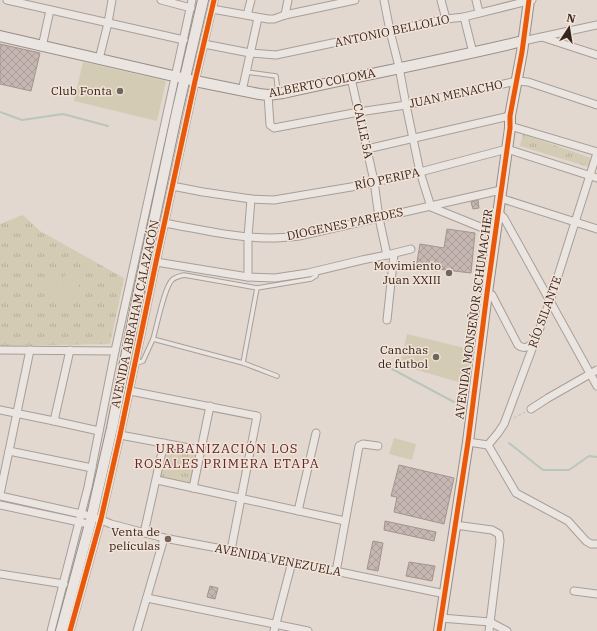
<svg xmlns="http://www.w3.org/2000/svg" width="597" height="631" viewBox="0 0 597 631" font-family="'IBM Plex Serif',serif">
<defs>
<pattern id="grass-tufts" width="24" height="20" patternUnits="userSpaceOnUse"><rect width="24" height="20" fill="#d3cbb3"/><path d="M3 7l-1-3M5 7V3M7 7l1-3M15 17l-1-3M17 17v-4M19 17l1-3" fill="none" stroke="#b6ae9a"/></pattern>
<pattern id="building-cross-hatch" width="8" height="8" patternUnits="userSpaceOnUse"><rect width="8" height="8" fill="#c5b6b1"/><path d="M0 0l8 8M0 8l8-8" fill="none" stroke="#aa9c98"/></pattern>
</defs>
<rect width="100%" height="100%" fill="#e2d8d0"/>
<g fill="url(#grass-tufts)">
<polygon points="523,134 591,158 589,167 520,146"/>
<polygon points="23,215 40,231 124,278 110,344 0,346 0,224"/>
<polygon points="166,448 197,454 191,484 160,478"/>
</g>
<g fill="#d3cbb3">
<polygon points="83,62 166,81 157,121 74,101"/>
<polygon points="66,269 82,272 76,301 60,297"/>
<polygon points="47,273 58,276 54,294 43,292"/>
<polygon points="407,334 473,350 465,384 400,365"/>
<polygon points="394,438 416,444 412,460 389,454"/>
</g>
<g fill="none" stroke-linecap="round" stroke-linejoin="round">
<g stroke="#b9c6bb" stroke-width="2">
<polyline points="0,112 22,120 63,114 108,126"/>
<polyline points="392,369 454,402"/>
<polyline points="509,443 543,470 569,470 589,456 597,457"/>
</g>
</g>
<g fill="url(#building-cross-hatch)" stroke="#a2948f">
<polygon points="0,44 40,53 31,91 0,84"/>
<polygon points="478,200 479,208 473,209 471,202"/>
<polygon points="447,229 475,233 471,273 437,269 437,271 416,268 420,244 444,248"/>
<polygon points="399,465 454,478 444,524 394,512 397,497 391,496"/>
<polygon points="385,521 436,532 434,541 384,530"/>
<polygon points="373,541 383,543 378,571 367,569"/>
<polygon points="409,562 435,566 432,581 406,576"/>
<polygon points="210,586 218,588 215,599 207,597"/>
</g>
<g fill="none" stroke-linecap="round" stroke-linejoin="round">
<defs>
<g id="lane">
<polyline points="246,72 276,76 278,92"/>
<polyline points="257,288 311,279 316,276 317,271"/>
<path d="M153,339c4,-13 11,-51 19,-59 3,-3 8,-4 12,-5l73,13 -14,75"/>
<polyline points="135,364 143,361 153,339 243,363 277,376"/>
</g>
<g id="street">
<polyline points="7,0 184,40"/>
<polyline points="161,0 191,8"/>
<polyline points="384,0 390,31 399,67 406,105 420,172 431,207 495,233"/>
<polyline points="441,0 446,19"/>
<polyline points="476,0 479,12"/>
<polyline points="212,9 268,19 274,19 285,15 355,0"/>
<polyline points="247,15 251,0"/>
<polyline points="285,15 288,0"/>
<polyline points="464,17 473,53"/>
<polyline points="542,37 597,55"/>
<polyline points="523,41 597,25"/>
<polyline points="204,44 250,53 276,55 446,19 464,17 532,0"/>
<polyline points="42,47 50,10"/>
<polyline points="99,59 108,23 112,0"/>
<polyline points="351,78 374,181 379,218 387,255 411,249"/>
<polyline points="242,91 258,18"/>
<polyline points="268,95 270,125 274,128 359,112 406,105 517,81 528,82 597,105"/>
<polyline points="510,126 597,152"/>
<polyline points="367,149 510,116"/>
<polyline points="172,186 203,192 251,199 274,200 357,186 420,172 507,149 597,178"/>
<polyline points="500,198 597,229"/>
<polyline points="498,212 504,218 597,386"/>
<path d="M164,223c35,6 71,15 107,15 10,0 19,-1 28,-2l202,-46"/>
<polyline points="156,262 248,277 275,278 308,273 362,260 387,255"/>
<polyline points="248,277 248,237 251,199"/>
<path d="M487,293l5,2 26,50c6,5 11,2 16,-3"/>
<polyline points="387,320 394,254"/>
<polyline points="0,350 115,351"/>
<polyline points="130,391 257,416 231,550"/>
<polyline points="531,409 548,398 597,370"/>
<polyline points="0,410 54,421 99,431"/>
<polyline points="54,421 70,350"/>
<polyline points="120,435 200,450"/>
<polyline points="468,442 488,445 498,433 504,424 550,301 597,153"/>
<polyline points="488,445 516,493 568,521 586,541 591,544 597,544"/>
<polyline points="9,451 92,468"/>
<polyline points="157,480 345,521"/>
<polyline points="193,488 210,406"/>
<polyline points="0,494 30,350"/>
<polyline points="0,496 86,515"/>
<polyline points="0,505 84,523"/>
<polyline points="298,511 316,433"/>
<polyline points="96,518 111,524 164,538 292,562 445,594"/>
<polyline points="455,525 492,530 499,534 500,541 489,631"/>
<polyline points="144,533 164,443"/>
<polyline points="336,572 359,446 363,444 378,446"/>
<polyline points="0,574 64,584"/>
<polyline points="574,591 597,594"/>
<polyline points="147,598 308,631"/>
<polyline points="441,618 490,622 507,631"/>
<polyline points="51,631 88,487 115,351 192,0"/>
<polyline points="70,631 101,519 120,435 156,262 195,81 214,0"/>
<polyline points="137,631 164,538"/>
<polyline points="274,631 292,562"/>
</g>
<g id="secondary">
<path d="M0,36l195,45 64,13 9,1 15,-2c80,-18 161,-33 240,-52"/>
<polyline points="61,631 90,524 112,428 139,291 177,112 203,0"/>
<polyline points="439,631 468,442 487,293 510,128 510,116 522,52 529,0"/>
</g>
</defs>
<use href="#lane" stroke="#a89e98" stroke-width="5.5"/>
<use href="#street" stroke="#a89e98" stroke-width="9"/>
<use href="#secondary" stroke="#978e88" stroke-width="12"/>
<polyline stroke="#c3bcb6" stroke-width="1" stroke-dasharray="3 2" stroke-linecap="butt" points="514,418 525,412"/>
<use href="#lane" stroke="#eae5e0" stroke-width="3.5"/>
<use href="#street" stroke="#eae5e0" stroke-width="7"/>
<use href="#secondary" stroke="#eae5e0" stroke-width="10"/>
<defs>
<g id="cycleway">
<polyline points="70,631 101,519 120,435 156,262 195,81 214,0"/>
<polyline points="439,631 468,442 487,293 510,128 510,116 522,52 529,0"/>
</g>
</defs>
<use href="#cycleway" stroke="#f2e3d6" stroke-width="8"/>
<use href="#cycleway" stroke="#e8590c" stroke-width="5"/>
</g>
<g fill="#72645e" stroke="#f2e3d6" stroke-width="1.5">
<circle cx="120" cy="91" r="4"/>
<circle cx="449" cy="273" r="4"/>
<circle cx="436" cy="357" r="4"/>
<circle cx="168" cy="539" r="4"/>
</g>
<g text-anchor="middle" stroke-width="3" stroke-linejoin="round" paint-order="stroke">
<g font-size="12" fill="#362521" stroke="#f2e3d6">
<text transform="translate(392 31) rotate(-12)" y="4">ANTONIO BELLOLIO</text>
<text transform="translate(322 83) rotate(-11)" y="4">ALBERTO COLOMA</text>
<text transform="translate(456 94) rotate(-12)" y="4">JUAN MENACHO</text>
<text transform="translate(363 131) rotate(78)" y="4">CALLE 5A</text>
<text transform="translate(387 179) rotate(-12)" y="4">RÍO PERIPA</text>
<text transform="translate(345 224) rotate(-12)" y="4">DIOGENES PAREDES</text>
<text transform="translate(545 312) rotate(-70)" y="4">RÍO SILANTE</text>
<text transform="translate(135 314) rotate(-78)" y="4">AVENIDA ABRAHAM CALAZACÓN</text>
<text transform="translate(474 314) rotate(-82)" y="4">AVENIDA MONSEÑOR SCHUMACHER</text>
<text transform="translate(278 560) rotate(11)" y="4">AVENIDA VENEZUELA</text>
</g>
<g font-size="12" fill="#362521" stroke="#f2e3d6" text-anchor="end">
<text x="112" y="95">Club Fonta</text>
<text x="441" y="270">Movimiento<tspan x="441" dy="14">Juan XXIII</tspan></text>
<text x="428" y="354">Canchas<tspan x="428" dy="14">de futbol</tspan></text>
<text x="160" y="536">Venta de<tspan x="160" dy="14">películas</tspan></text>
</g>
<g font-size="13" letter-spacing="1" fill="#5e2428" stroke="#f2e3d6">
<text x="227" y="453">URBANIZACIÓN LOS<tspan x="227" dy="15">ROSALES PRIMERA ETAPA</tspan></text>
</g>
</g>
<g transform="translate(569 28) rotate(12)" stroke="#f2e3d6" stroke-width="3" paint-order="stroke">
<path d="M0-3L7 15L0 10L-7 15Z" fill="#362521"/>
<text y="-6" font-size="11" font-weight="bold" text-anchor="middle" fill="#362521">N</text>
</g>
</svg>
